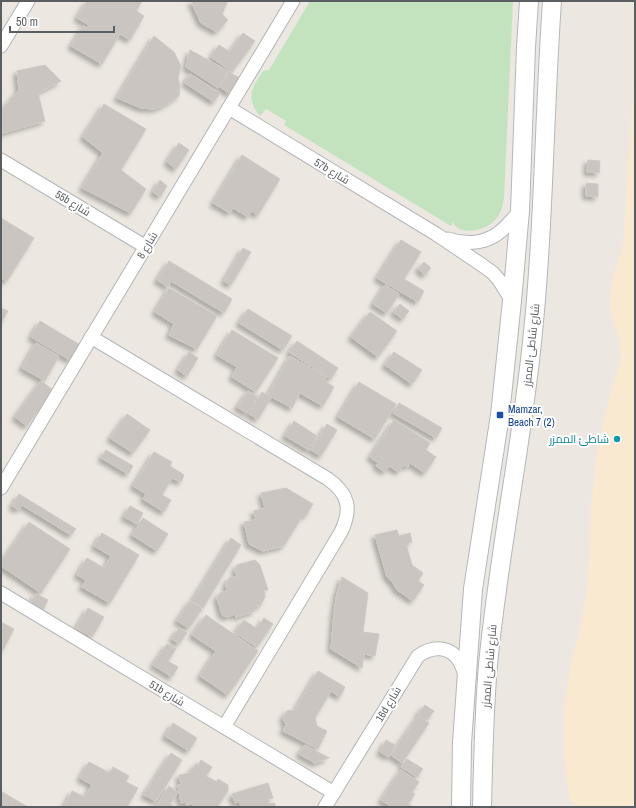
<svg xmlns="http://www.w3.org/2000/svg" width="636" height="808" viewBox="0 0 636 808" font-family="'Archivo Narrow',Cairo,sans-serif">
<defs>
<filter id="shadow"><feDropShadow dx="-3.5" dy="3.5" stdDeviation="2" flood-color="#0004"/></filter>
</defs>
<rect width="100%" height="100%" fill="#ece8e1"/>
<path fill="#c3e3be" d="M310,1h203l-9,197c-1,9 -4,19 -12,25 -10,8 -33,13 -39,-1l-2,4 -167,-101 2,-4 -20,-12 -6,7c-15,-18 -8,-29 3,-45l6,-1z"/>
<polygon fill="#f8e9d0" points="635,65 635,807 573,807 569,796 564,755 564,711 570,667 581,625 588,583 591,507 597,452 608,402 621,360 620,342 613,319 610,308 610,297 613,276 623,245"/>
<g fill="#cac5c0" stroke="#d0c9c0" filter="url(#shadow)">
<polygon points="87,1 142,1 136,11 144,16 130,40 120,34 102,64 71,46 83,26 87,28 89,25 77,18"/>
<polygon points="191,1 228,1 222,14 228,20 217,32 201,23"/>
<polygon points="243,33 255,41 232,72 211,57 219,45 230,52"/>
<polygon points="154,36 174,52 181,66 178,78 180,86 179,96 163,106 154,109 141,108 117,98"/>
<polygon points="190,50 228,71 218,88 186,67"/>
<polygon points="45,65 61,81 38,93 45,121 3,133 1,125 1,111 19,90 17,71"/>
<polygon points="229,72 240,78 230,94 220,87"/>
<polygon points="190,74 220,93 214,102 185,83"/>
<polygon points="104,104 146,129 121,170 146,189 131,213 82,188 103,153 83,137"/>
<polygon points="179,143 189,150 176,169 167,162"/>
<polygon points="242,155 280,179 258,215 251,211 248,217 233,208 230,213 213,203"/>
<polygon points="588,160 600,161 599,173 587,172"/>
<polygon points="160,180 167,186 160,197 153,192"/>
<polygon points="586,183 598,184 598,197 586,196"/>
<polygon points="1,218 34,238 7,281 1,278"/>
<polygon points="401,240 421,252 404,279 424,291 418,302 377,278"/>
<polygon points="243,248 251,252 231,285 224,281"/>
<polygon points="169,261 232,299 224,313 171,281 168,287 157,280"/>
<polygon points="424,262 431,268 425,275 418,269"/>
<polygon points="385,285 399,294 387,313 373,304"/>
<polygon points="169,288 217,316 197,349 169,335 174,324 155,312"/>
<polygon points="400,304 409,311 403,319 393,312"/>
<polygon points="1,308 8,311 1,323"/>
<polygon points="248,309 292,336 283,350 239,323"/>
<polygon points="370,312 397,331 378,357 351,337"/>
<polygon points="40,321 80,345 70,360 31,337"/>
<polygon points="232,330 278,358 256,392 232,377 237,367 217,355"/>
<polygon points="297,341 338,368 331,379 289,352"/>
<polygon points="36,343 59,356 45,381 22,368"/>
<polygon points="189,352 198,358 187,376 178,370"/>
<polygon points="394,352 422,370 412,384 385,365"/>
<polygon points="290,356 326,377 324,381 334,387 323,406 300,393 292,408 268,395"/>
<polygon points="41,381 53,390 27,426 15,417"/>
<polygon points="359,382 396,404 375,439 338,417"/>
<polygon points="248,391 257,397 247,413 237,407"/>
<polygon points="262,392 271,398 258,419 249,414"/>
<polygon points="399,403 442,428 436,438 393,413"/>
<polygon points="127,414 150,430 133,453 110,438"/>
<polygon points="394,420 430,443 426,450 436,457 425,473 410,463 408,467 404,465 399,472 389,466 385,472 376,466 378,463 370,457"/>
<polygon points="294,421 317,436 309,450 285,436"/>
<polygon points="327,424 337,430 321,456 311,450"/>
<polygon points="106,450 133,466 128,474 101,458"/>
<polygon points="154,452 172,462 170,466 184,475 181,482 172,478 162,495 171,500 164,512 143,499 146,494 133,486"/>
<polygon points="286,488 313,504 306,516 303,515 284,546 263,551 249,544 244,522 256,520 254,511 265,508 261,493"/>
<polygon points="19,494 76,529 71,535 22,505 19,510 12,506"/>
<polygon points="130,506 143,513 137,524 124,517"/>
<polygon points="143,518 168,534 157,551 132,535"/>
<polygon points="29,522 70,549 41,593 1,566 1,563"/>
<polygon points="397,530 399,536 410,533 412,542 406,544 412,565 423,573 418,581 424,585 413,601 397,590 393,583 387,577 375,535"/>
<polygon points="102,533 139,555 110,603 82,587 86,580 77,575 87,558 104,568 111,556 94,546"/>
<polygon points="231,538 241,545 203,608 192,601"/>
<polygon points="255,560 260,565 268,590 264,590 265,597 260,606 254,606 255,611 236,617 235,614 227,617 222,615 217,598 220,593 227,591 226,584 229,578 237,577 235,570 237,565"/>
<polygon points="342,577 368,593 363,632 379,634 375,656 364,654 362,668 331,649 334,612 337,593"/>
<polygon points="36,594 48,600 43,610 30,603"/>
<polygon points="190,601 202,609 189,628 177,621"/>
<polygon points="88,608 104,617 92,637 76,628"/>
<polygon points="206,615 258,651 228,695 200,676 216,651 192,635"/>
<polygon points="264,618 273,624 257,647 235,633 244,620 257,629"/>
<polygon points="1,622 14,629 3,650 1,649"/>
<polygon points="179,628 187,633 179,644 172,639"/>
<polygon points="167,644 176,649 168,661 178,667 172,677 153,665"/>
<polygon points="318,671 345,687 340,697 331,691 315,718 317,726 327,731 318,749 283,731 286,725 283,718 287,711 295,710"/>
<polygon points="425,705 434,711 427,720 418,714"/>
<polygon points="418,716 429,723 402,763 391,755"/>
<polygon points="173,723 197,738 189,751 165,736"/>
<polygon points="386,740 395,745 389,757 380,752"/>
<polygon points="305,745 329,758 315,763 299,754"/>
<polygon points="171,753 182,760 156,801 144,795"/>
<polygon points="407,759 423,769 417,777 401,767"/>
<polygon points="201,760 212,767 206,776 217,782 218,779 228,785 228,791 217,807 193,807 192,804 186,805 185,802 181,803 178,785 181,785 179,775 190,773 196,764 198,765"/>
<polygon points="89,762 110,773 113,767 129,776 126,782 138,788 127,807 64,807 72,791 85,797 92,785 80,778"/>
<polygon points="401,770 419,782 412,792 415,794 408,804 413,807 392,807 381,800"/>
<polygon points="268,783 273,798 268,799 269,804 274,803 276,807 241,807 239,801 235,803 232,794"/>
<polygon points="169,786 178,792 170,804 175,807 156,807"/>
<polygon points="1,791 14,799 9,807 6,807 1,804"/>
<polygon points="14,799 28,807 9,807"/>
</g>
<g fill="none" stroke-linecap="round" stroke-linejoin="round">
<defs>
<g id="street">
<polyline points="1,46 28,1"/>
<polyline points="229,108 436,234 482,265 493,273 499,280 512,301"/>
<polyline points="1,160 146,247"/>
<path d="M448,239c18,6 38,5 53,-8 7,-6 13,-14 19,-20"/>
<path d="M91,337l237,142c21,15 24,30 13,53l-117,195"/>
<polyline points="1,488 293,1"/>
<polyline points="1,593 334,793"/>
<path d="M325,807l93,-151c14,-10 32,-11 42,6 2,4 4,10 6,15"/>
</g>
<g id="secondary">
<polyline points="461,807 462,743 473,589 500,415 512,301 520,211 526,47 529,1"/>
<path d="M482,807c1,-47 2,-95 6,-142 10,-108 33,-215 44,-323 12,-113 12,-227 20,-341"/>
</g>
</defs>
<use href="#street" stroke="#b2b5b8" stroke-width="15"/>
<use href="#secondary" stroke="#b3b7bb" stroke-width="20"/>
<use href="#street" stroke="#fff" stroke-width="13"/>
<use href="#secondary" stroke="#fff" stroke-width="18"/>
</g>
<rect fill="#1a4fb4" stroke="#fff" stroke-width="1.5" x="496" y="411" width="8" height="8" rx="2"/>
<circle fill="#0f9aa8" stroke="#fff" stroke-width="1.5" cx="617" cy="439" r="4"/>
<g text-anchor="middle" stroke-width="4" stroke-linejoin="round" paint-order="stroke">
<g font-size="11" fill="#5a5e61" stroke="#fff">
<text transform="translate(332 171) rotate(31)" y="4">57b شارع</text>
<text transform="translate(73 203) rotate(31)" y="4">55b شارع</text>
<text transform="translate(147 245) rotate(-59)" y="4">شارع 8</text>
<text transform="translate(531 345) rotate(-84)" y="4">شارع شاطئ الممزر</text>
<text transform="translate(489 666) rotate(-85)" y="4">شارع شاطئ الممزر</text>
<text transform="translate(167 693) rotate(31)" y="4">51b شارع</text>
<text transform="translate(388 704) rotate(-59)" y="4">16d شارع</text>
</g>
<g font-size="11" fill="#164399" stroke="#fff" text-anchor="start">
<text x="508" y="413">Mamzar,<tspan x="508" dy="13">Beach 7 (2)</tspan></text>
</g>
<g font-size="11" fill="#0d838f" stroke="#fff" text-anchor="end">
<text x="609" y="443">شاطئ الممزر</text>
</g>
</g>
<rect width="636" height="808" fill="none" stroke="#5a5e61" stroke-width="4"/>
<path d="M10 26v6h104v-6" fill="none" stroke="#5a5e61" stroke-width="2"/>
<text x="16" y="26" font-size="12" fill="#5a5e61" stroke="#ffffff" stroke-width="3" paint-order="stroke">50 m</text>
</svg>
